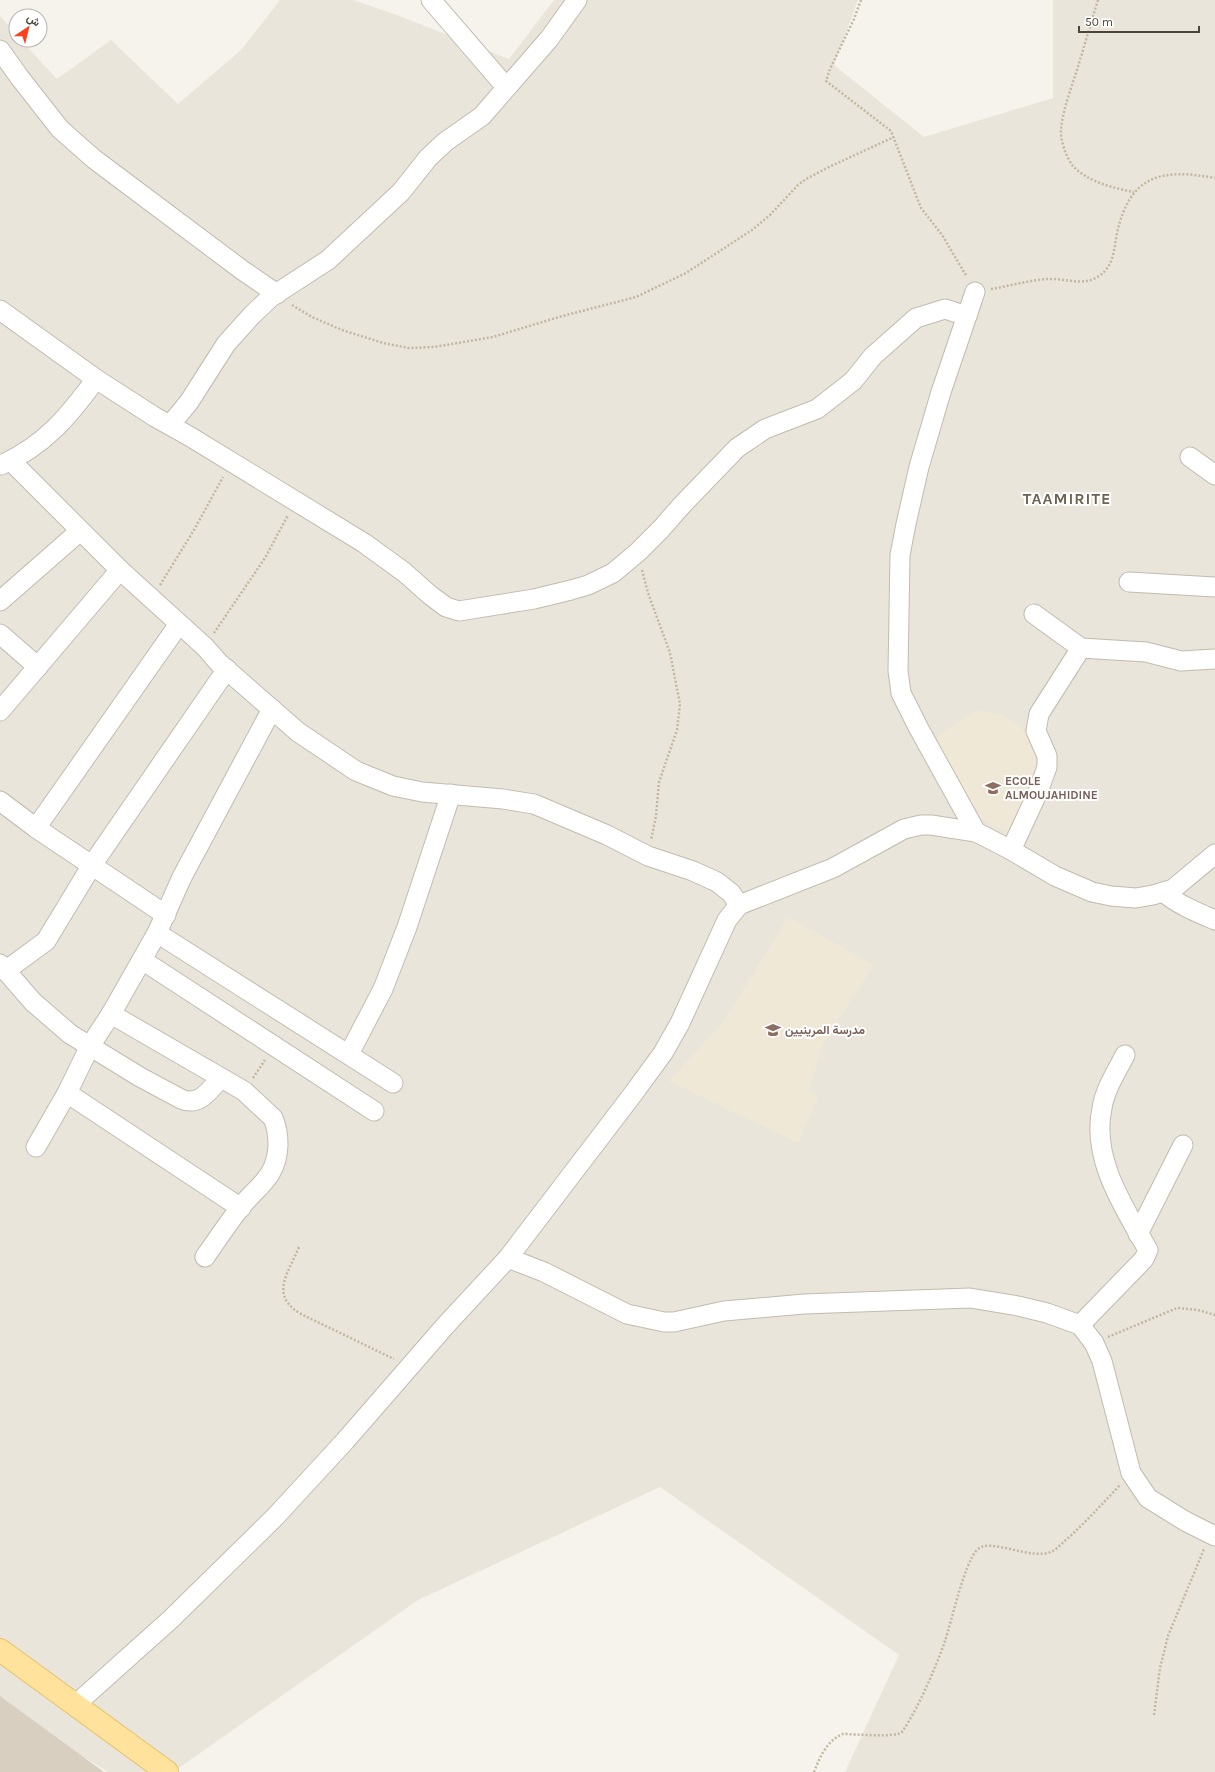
<svg xmlns="http://www.w3.org/2000/svg" width="1215" height="1772" viewBox="0 0 1215 1772" font-family="Karla,Vazirmatn,sans-serif">
<rect width="100%" height="100%" fill="#f6f3ec"/>
<polygon fill="#eae5da" points="280,0 353,0 397,15 509,59 554,0 858,0 834,65 924,137 1053,98 1053,0 1215,0 1215,1772 845,1772 899,1655 660,1487 418,1600 173,1772 108,1772 0,1705 0,16 16,34 16,40 21,40 57,79 111,40 178,104 242,49"/>
<g fill="#efe8d6">
<polygon points="977,710 1002,715 1022,728 1039,762 1010,833 971,815 934,739"/>
<polygon points="788,917 874,965 824,1041 808,1091 819,1095 798,1143 669,1081 725,1020"/>
</g>
<polygon fill="#d8cfc1" points="0,1696 104,1772 0,1772"/>
<g fill="none" stroke-linecap="round" stroke-linejoin="round">
<defs>
<g id="minor">
<polyline points="431,0 506,87"/>
<polyline points="0,50 20,78 60,129 94,159 242,270 277,294"/>
<polyline points="975,292 941,392 919,467 906,524 900,555 898,671 901,693 918,727 976,832"/>
<polyline points="0,310 96,379 155,417 189,436 364,543 404,572 430,595 446,607 459,611 534,599 571,590 588,585 613,573 638,552 661,529 682,505 737,448 765,429 817,409 853,381 873,356 916,318 945,309 967,316"/>
<polyline points="170,425 189,402 226,344 252,315 271,297 328,260 401,192 428,158 445,142 482,116 549,39 577,0"/>
<polyline points="1190,457 1215,475"/>
<polyline points="11,461 120,570 205,647 219,663 298,732 356,771 393,786 422,792 503,799 534,804 607,835 648,856 693,871 717,882 731,893 739,905"/>
<path d="M1,465c44,-20 67,-48 95,-86"/>
<polyline points="1129,582 1215,587"/>
<polyline points="0,601 80,531"/>
<polyline points="1034,614 1081,648 1146,652 1181,661 1215,659"/>
<polyline points="0,634 38,667"/>
<polyline points="0,711 120,570"/>
<polyline points="0,801 36,828 166,915"/>
<polyline points="36,828 179,624"/>
<polyline points="1011,850 1038,792 1047,767 1047,756 1036,731 1039,714 1081,648"/>
<path d="M1163,892c16,13 33,20 52,28"/>
<polyline points="157,933 393,1083"/>
<polyline points="142,960 374,1111"/>
<path d="M0,964l33,38 37,32 70,43 41,22c19,8 28,-9 40,-21"/>
<polyline points="5,971 46,941 92,865 227,669"/>
<path d="M111,1014l133,77 29,27c4,9 5,18 5,27 -1,33 -21,41 -39,64 -12,16 -23,32 -34,48"/>
<polyline points="349,1054 383,989 407,927 451,794"/>
<polyline points="67,1093 241,1208"/>
<polyline points="36,1147 67,1093 90,1046 111,1014 157,933 182,877 272,709"/>
<polyline points="1138,1234 1183,1145"/>
<polyline points="508,1258 544,1272 627,1314 664,1322 674,1322 724,1311 804,1304 970,1298 1018,1306 1047,1313 1080,1325 1094,1343 1102,1361 1131,1473 1148,1498 1185,1521 1215,1536"/>
<path d="M1080,1325l64,-66 4,-9c-24,-43 -57,-91 -46,-142 3,-19 15,-37 23,-53"/>
<polyline points="75,1705 171,1619 275,1517 345,1441 445,1326 508,1258 633,1094 663,1053 680,1023 727,920 739,905 833,868 904,829 921,825 931,825 976,832 1011,850 1055,876 1092,892 1111,896 1136,898 1153,895 1173,889 1215,854"/>
</g>
<polyline id="major" points="0,1650 167,1772"/>
</defs>
<use href="#minor" stroke="#c2bbae" stroke-width="21"/>
<use href="#major" stroke="#e6c16a" stroke-width="24"/>
<g stroke="#c4b79f" stroke-width="2.5" stroke-dasharray="2 2" stroke-linecap="butt">
<polyline points="861,0 854,19 830,69 826,81 891,131 921,208 942,235 967,277"/>
<path d="M1098,0c-7,23 -14,47 -21,70 -6,19 -14,39 -16,59 -1,11 5,28 12,37 15,16 40,22 61,26"/>
<path d="M991,289c19,-3 38,-9 57,-10 17,-1 35,8 51,-3 15,-10 15,-27 18,-43 13,-58 44,-65 98,-55"/>
<polyline points="292,305 312,317 342,330 383,343 409,348 434,347 493,337 559,317 636,297 686,273 752,230 770,215 798,185 806,179 831,166 894,137"/>
<polyline points="642,570 648,593 670,653 680,704 677,730 659,782 656,816 651,840"/>
<polyline points="160,585 194,530 223,477"/>
<polyline points="214,633 265,558 288,515"/>
<polyline points="253,1078 265,1060"/>
<path d="M299,1247c-11,27 -30,48 2,67l93,45"/>
<polyline points="1108,1337 1177,1308 1198,1310 1215,1315"/>
<polyline points="1154,1715 1160,1668 1168,1636 1204,1549"/>
<path d="M814,1772c6,-15 13,-32 29,-38 12,0 53,4 59,-2 17,-25 33,-63 43,-91 7,-21 19,-77 32,-91 13,-14 54,12 76,1 5,-3 9,-8 14,-12 19,-17 35,-35 53,-54"/>
</g>
<use href="#minor" stroke="#fff" stroke-width="19"/>
<use href="#major" stroke="#ffe39c" stroke-width="22"/>
</g>
<defs>
<symbol id="school-bare" viewBox="-9 -9 18 18"><path d="M0-5L7-2L0 1L-7-2ZM-4 1L0 2.5L4 1V4Q0 6-4 4Z" fill="#8d6e63" stroke="#fff" stroke-width="2.5" paint-order="stroke"/></symbol>
</defs>
<g fill-rule="evenodd">
<use href="#school-bare" x="982" y="777" width="22" height="22"/>
<use href="#school-bare" x="762" y="1019" width="22" height="22"/>
</g>
<g text-anchor="middle" stroke-width="4" stroke-linejoin="round" paint-order="stroke">
<g font-size="12" font-weight="bold" fill="#785e54" stroke="#fff" text-anchor="start">
<text x="1005" y="785">ECOLE<tspan x="1005" dy="14">ALMOUJAHIDINE</tspan></text>
<text x="785" y="1034">مدرسة المرينيين</text>
</g>
<g font-size="16" font-weight="bold" letter-spacing="1" fill="#6e6250" stroke="#fff">
<text x="1067" y="504">TAAMIRITE</text>
</g>
</g>
<g transform="translate(28 28) rotate(35)"><circle r="19" fill="#ffffff" stroke="#b7b4b0"/>
<path d="M0-3L7 15L0 10L-7 15Z" fill="#fc3f1d"/>
<text y="-6" font-size="11" font-weight="bold" text-anchor="middle" fill="#4b4439">ش</text>
</g>
<path d="M1079 26v6h120v-6" fill="none" stroke="#4b4439" stroke-width="2"/>
<text x="1085" y="26" font-size="12" fill="#4b4439" stroke="#ffffff" stroke-width="3" paint-order="stroke">50 m</text>
</svg>
